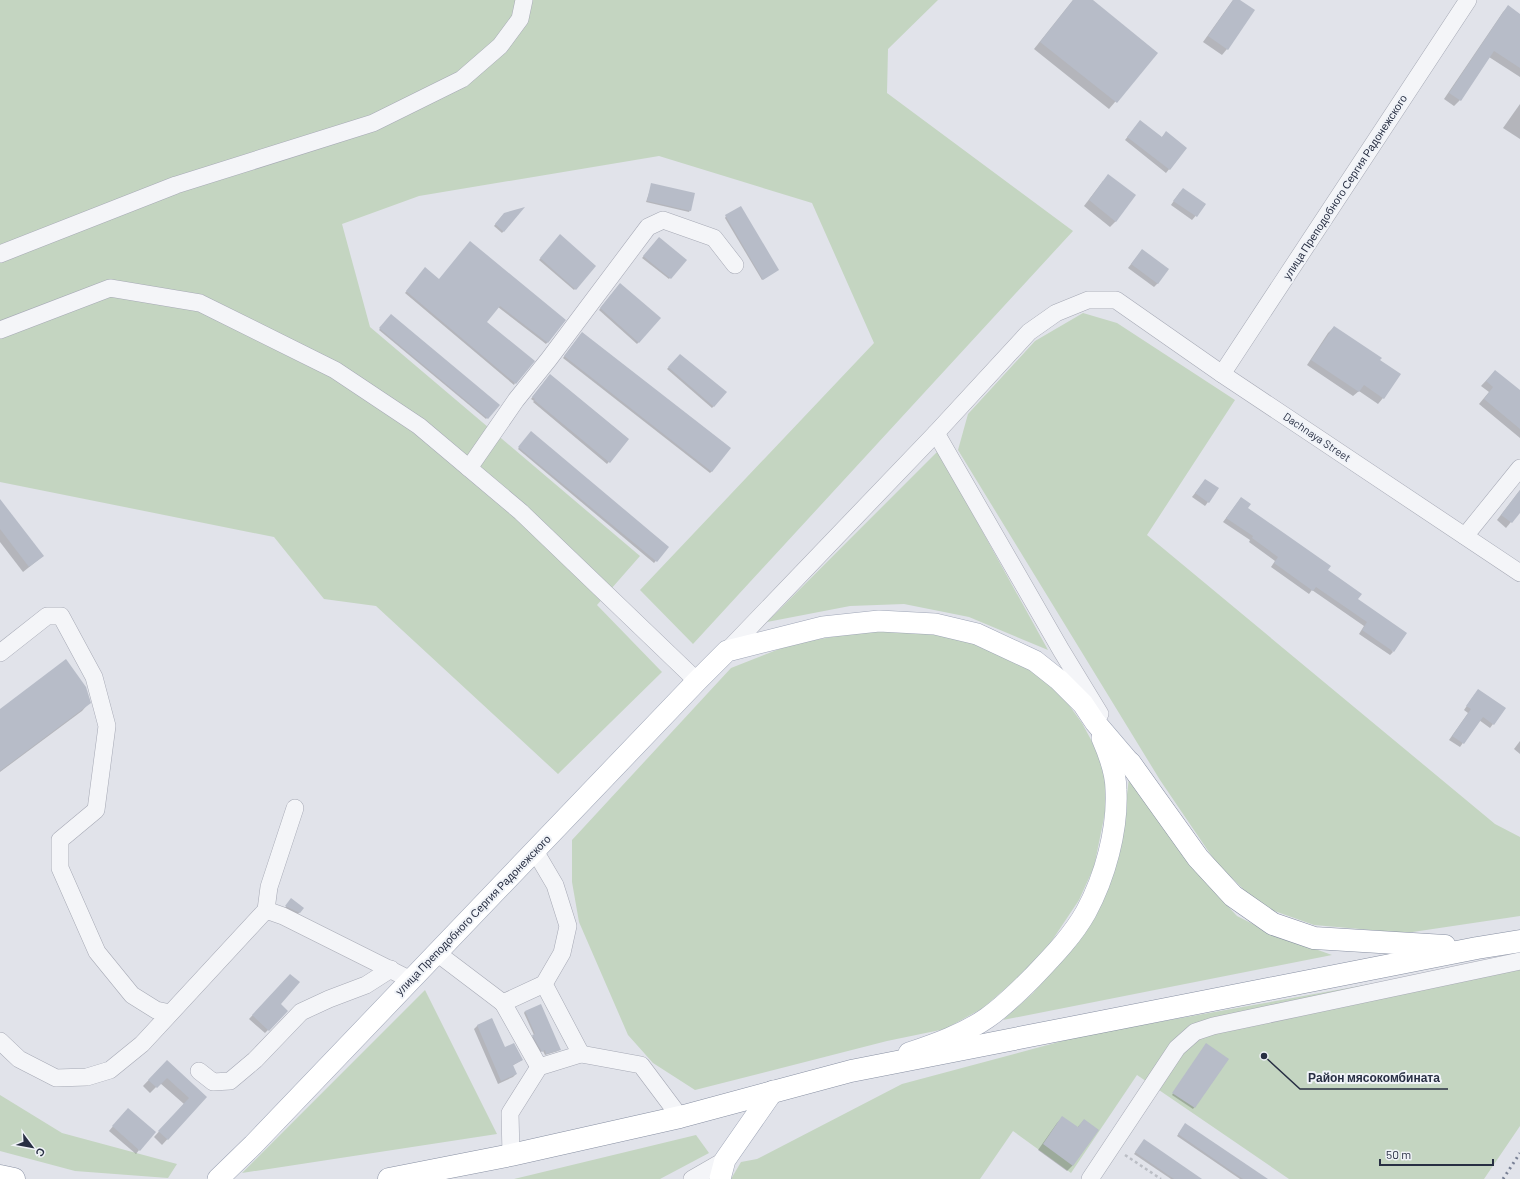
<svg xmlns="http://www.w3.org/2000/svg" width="1520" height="1179" viewBox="0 0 1520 1179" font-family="Barlow,sans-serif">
<rect width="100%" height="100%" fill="#e1e3ea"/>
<g fill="#c4d5c1">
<polygon points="0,0 938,0 888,49 887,93 1073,231 693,644 640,590 874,343 812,203 659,156 419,196 342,224 370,327 640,556 597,605 662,672 558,774 376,606 324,599 274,537 0,482"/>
<polygon points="1083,313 1117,323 1235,400 1147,535 1495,824 1520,837 1520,916 1406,933 1314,925 1260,906 1215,861 1160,780 958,450 968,414 1035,341"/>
<polygon points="938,451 1048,650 969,617 904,604 850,606 767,622"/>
<polygon points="895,629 940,634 976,644 1011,659 1042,677 1066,701 1082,723 1104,764 1108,798 1094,867 1079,900 1051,942 1022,974 983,1008 945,1029 887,1041 695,1090 653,1063 628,1035 579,922 572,882 572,840 731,668 792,644 843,635"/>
<polygon points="1129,778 1207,884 1237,916 1273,934 1332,955 1003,1020 1033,993 1056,966 1121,844"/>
<polygon points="1520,957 1520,1126 1484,1179 1289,1179 1137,1075 1071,1173 1013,1131 980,1179 731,1179 741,1162 757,1159 902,1084 1081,1036"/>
<polygon points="425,990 497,1134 242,1173"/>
<polygon points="0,1095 62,1133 177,1164 168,1178 75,1171 0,1151"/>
<polygon points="696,1135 709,1153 660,1179 514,1179"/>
</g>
<g fill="#0003">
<polygon points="1073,0 1091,0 1157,53 1109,109 1034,49"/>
<polygon points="1233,0 1238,0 1227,49 1222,55 1203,42"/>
<polygon points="1508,7 1520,15 1520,77 1489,57 1460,100 1454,106 1444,99 1503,12"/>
<polygon points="1520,104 1520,139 1503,128"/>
<polygon points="1137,125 1161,138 1166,133 1186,148 1166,173 1125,140"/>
<polygon points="1103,181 1116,221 1110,227 1084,206"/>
<polygon points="652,184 690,210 689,212 646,202"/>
<polygon points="1180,192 1205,205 1192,220 1171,205"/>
<polygon points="522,209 502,233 494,226 502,216"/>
<polygon points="726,216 776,271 762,280 725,218"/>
<polygon points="560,236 595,266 574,290 539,260"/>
<polygon points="659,238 685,260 669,279 642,258"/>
<polygon points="1142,250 1158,283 1154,287 1128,268"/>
<polygon points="425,269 439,280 564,320 546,344 498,307 486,322 515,383 514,385 405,293"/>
<polygon points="619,285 659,318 637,344 599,310"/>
<polygon points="391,315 498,405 486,419 379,330"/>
<polygon points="1334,327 1379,361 1383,398 1378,404 1359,391 1353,396 1307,365 1328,333"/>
<polygon points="581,334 712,471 710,473 563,358"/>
<polygon points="680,355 725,393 712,408 667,369"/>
<polygon points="1495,371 1520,392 1520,438 1479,404 1489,392 1481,386"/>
<polygon points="550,375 628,439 607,464 533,402 534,401 531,399"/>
<polygon points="531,433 668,547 654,563 518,449"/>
<polygon points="1202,484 1208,502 1205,506 1192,497"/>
<polygon points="1520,490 1520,511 1506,528 1497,520"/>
<polygon points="1241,498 1247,508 1326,570 1357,599 1393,652 1390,655 1359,634 1364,626 1312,590 1309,594 1271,567 1275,561 1249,542 1250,540 1223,522"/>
<polygon points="0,506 43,556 23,572 0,542"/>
<polygon points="1475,694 1493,724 1490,728 1479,720 1460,747 1449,740 1468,713 1464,710"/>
<polygon points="89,703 82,711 0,772 0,710"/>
<polygon points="1520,741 1520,754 1514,749"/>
<polygon points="290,901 303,908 298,914 285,908"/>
<polygon points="290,975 280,1005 287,1011 265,1033 249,1019"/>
<polygon points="525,1011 559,1050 558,1051 545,1055 543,1051 540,1052 532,1037 534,1035 524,1013"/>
<polygon points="492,1019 504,1048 522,1060 512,1066 516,1074 513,1077 498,1084 474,1029 477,1026"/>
<polygon points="1205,1046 1228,1059 1193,1109 1172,1095"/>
<polygon points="161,1067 206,1097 162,1145 154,1137 184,1104 160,1083 150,1093 143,1086"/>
<polygon points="125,1112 139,1150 136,1154 109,1131"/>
<polygon points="1062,1118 1077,1128 1084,1120 1073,1165 1067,1171 1038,1150 1057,1123"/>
<polygon points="1184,1126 1266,1179 1240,1179 1177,1136"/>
<polygon points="1143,1142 1200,1179 1171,1179 1134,1154"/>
</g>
<g fill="#b7bcc8">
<polygon points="1073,0 1093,0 1158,53 1117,103 1040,42"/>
<polygon points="1233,0 1240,0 1255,10 1228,50 1208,36"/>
<polygon points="1508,5 1520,14 1520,68 1494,51 1461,101 1449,93"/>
<polygon points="1140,120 1162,137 1166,131 1187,148 1170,170 1127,137"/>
<polygon points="1108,174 1136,195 1116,222 1089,200"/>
<polygon points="651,183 695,193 691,211 647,201"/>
<polygon points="1183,188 1206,204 1197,217 1173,201"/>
<polygon points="741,206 779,270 763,280 725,215"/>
<polygon points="525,207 504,232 495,224 504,213"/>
<polygon points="560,234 596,266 576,290 540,258"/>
<polygon points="659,237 687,260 671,279 643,256"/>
<polygon points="470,241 566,320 548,343 500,306 487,322 535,361 516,384 406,291 425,267 439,279"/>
<polygon points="1142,249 1169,269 1158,284 1131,264"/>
<polygon points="620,283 661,318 639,343 600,308"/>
<polygon points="391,314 500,405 488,419 379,328"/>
<polygon points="1334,326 1382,358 1380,360 1401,374 1384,399 1364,385 1359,392 1311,360"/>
<polygon points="582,332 731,448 712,472 564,356"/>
<polygon points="680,354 727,392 714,407 668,367"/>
<polygon points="1495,370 1520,390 1520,429 1484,399 1493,387 1486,381"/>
<polygon points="550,374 629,439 610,463 534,400 535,399 532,397"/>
<polygon points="531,431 669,547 657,562 518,447"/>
<polygon points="1205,479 1219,488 1209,503 1195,493"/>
<polygon points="1520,490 1520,513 1512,523 1501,515"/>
<polygon points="1241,497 1251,504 1248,508 1331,566 1328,570 1362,594 1358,599 1407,633 1394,652 1362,630 1367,622 1316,587 1313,591 1274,563 1278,557 1252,538 1253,536 1226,518"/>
<polygon points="0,499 44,556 29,567 0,529"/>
<polygon points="66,659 86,687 91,703 0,771 0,709"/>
<polygon points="1478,689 1506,708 1494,725 1483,717 1464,744 1452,736 1471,709 1466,706"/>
<polygon points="291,898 304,908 300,913 285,906"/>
<polygon points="290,974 300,982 281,1004 288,1011 269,1031 252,1015"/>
<polygon points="541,1004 561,1050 546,1054 545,1050 542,1052 532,1035 535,1034 525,1011"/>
<polygon points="492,1018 505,1047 514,1043 523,1060 513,1065 517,1074 501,1081 477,1025"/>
<polygon points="1206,1043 1229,1059 1195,1108 1172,1093"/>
<polygon points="167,1060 207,1097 168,1140 158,1131 189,1098 167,1078 157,1088 148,1080"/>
<polygon points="128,1108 156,1132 140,1151 112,1126"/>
<polygon points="1062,1116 1078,1127 1084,1119 1099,1130 1073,1166 1043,1144"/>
<polygon points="1185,1123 1268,1179 1243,1179 1178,1134"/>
<polygon points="1144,1139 1202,1179 1174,1179 1135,1152"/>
</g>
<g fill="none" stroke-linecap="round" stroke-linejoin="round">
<defs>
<g id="minor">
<polyline points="0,254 176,185 373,123 462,79 500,46 520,19 524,0"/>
<polyline points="0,330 110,288 200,303 335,370 419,426 521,512 697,681"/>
<polyline points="1222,374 1468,0"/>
<polyline points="936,433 1061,650 1100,714"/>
<polyline points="469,468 516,400 549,359 648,227 663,220 714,238 735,265"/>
<polyline points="1465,536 1520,468"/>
<polyline points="727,651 936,433 1029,332 1056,313 1088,300 1116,300 1222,374 1520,573"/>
<polyline points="0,653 47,616 61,616 94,677 107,726 96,810 60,840 60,868 97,952 132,995 156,1010 170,1013"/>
<polyline points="535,851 555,885 568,926 562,953 544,984 581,1054"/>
<polyline points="266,910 269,887 295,808"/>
<polyline points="437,953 503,1003 544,984"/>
<polyline points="503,1003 539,1067"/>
<polyline points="0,1041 19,1059 56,1078 87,1077 110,1070 142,1044 266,910 283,916 411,980"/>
<polyline points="199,1071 213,1082 230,1081 255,1060 301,1012 329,999 366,985 391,969"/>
<polyline points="511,1155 510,1113 539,1067 581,1054 641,1065 680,1117"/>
<polyline points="692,1179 725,1160"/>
<polyline points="1090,1179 1177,1048 1195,1032 1213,1026 1520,961"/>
</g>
<g id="major">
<path d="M909,1053c27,-9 55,-19 78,-35 16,-11 31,-26 45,-40 19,-20 40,-41 54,-66 19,-35 32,-82 30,-122 0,-18 -7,-36 -14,-52"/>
<polyline points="218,1179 253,1145 697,681 727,651 823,627 879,621 935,624 977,634 1035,661 1059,680 1083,704 1095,722 1130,763"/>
<polyline points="720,1179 725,1160 773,1091"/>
</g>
<g id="highway">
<polyline points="1130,763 1198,858 1233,896 1273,924 1314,938 1445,946"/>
<polyline points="0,1176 14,1179"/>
<polyline points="389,1179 511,1155 680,1117 851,1071 1477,948 1520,941"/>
</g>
</defs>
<use href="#minor" stroke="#a6a9b5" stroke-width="18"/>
<use href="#major" stroke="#9fa6b7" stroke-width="22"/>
<use href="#highway" stroke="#878fa2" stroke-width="23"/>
<polyline stroke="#bbbec5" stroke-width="2.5" stroke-dasharray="3 3" stroke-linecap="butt" points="1125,1155 1161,1179"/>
<use href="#minor" stroke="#f4f5f8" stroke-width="17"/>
<use href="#major" stroke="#fff" stroke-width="21"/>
<use href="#highway" stroke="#fff" stroke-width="22"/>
<polyline stroke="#798095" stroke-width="3" stroke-dasharray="2 4" stroke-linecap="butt" points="1503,1179 1520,1153"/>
</g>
<g text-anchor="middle" stroke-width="4" stroke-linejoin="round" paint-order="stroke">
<g font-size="11" fill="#282f43" stroke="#f0f3f8">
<text transform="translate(1345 187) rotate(-57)" y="4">улица Преподобного Сергия Радонежского</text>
<text transform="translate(1317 437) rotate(34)" y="4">Dachnaya Street</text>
<text transform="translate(473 915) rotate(-46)" y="4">улица Преподобного Сергия Радонежского</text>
</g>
</g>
<path fill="none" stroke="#282f43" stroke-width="1.5" d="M1264 1056L1300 1089H1448"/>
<circle fill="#282f43" stroke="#f0f3f8" stroke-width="1.5" cx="1264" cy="1056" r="4"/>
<g font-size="12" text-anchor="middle" font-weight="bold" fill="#282f43" stroke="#f0f3f8" stroke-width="4" stroke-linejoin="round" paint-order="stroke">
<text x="1374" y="1082">Район мясокомбината</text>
</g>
<g transform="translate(32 1147) rotate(122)" stroke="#f0f3f8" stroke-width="3" paint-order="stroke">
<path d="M0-3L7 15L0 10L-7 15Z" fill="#282f43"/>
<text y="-6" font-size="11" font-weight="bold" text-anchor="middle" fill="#282f43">С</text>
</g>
<path d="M1380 1159v6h113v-6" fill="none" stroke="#282f43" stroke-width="2"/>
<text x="1386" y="1159" font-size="12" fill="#282f43" stroke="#f0f3f8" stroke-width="3" paint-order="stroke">50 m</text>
</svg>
